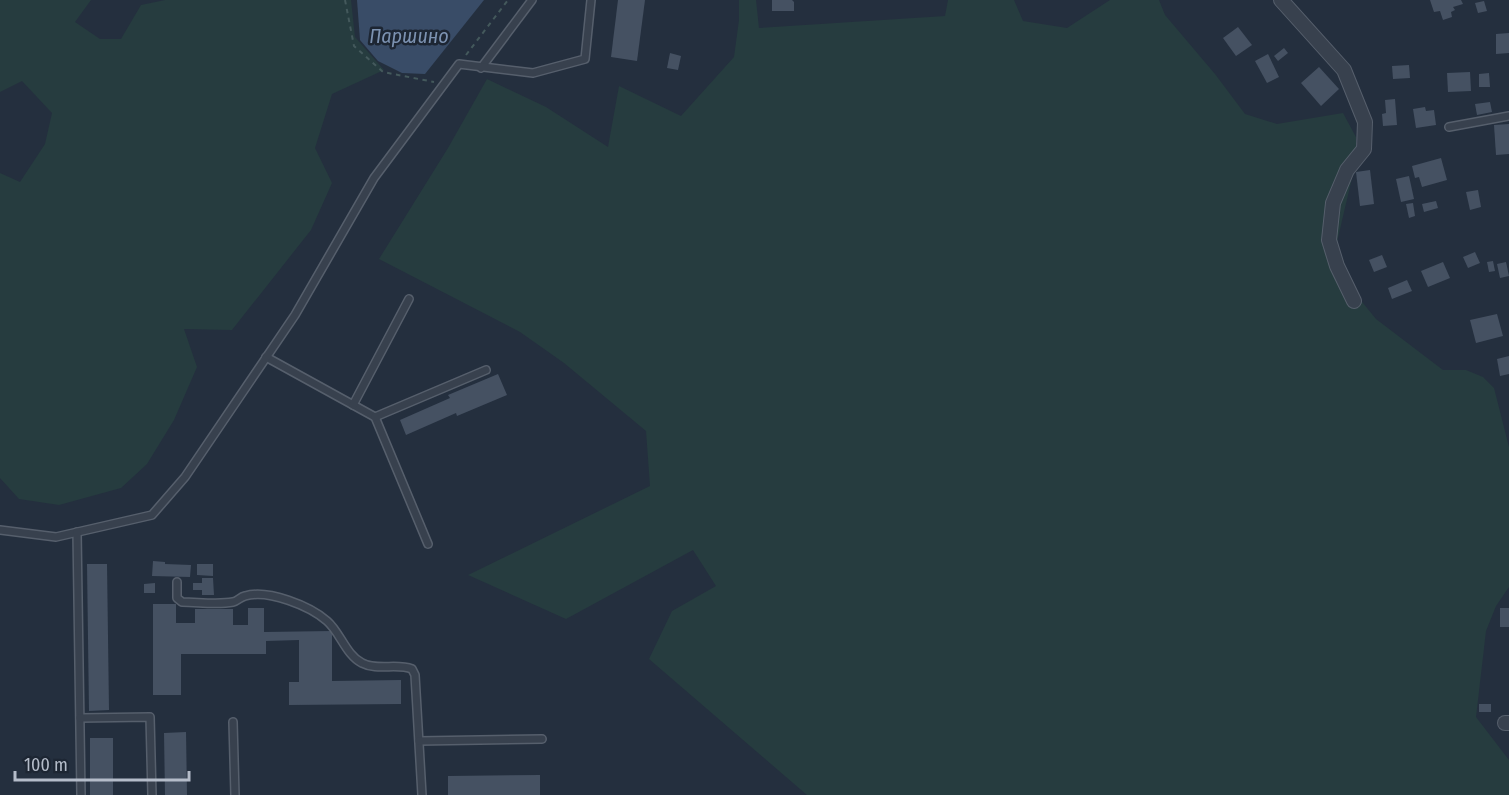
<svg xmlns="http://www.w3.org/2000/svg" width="1509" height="795" viewBox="0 0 1509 795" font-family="'Fira Sans Condensed',sans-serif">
<rect width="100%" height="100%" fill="#242f3e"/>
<g fill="#263c3f">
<polygon points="0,0 91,0 75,22 100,39 121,39 141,5 165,0 351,0 355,37 384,70 332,94 315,148 332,183 311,230 232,330 184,329 197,367 174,420 147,464 121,488 59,505 19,499 0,478 0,173 20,182 45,144 52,113 22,81 0,92"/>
<polygon points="739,0 756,0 759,28 945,16 948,0 1014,0 1023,21 1067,28 1110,0 1159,0 1165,15 1215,74 1245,114 1277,124 1343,113 1356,137 1356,161 1337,242 1354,292 1376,319 1443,370 1466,370 1483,377 1494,388 1509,447 1509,587 1496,606 1486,631 1476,717 1509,760 1509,795 807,795 649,659 672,611 716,586 693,550 566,619 468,575 650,486 646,431 564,363 520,332 379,259 448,148 487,79 546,107 608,147 619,86 681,116 734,57 739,20"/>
</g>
<polygon fill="#394c67" points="357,0 484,0 425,74 402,73 378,61 360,40"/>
<g fill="#455162">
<polygon points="618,0 645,0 637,61 611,57"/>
<polygon points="772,0 792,0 794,2 794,11 772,11"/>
<polygon points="1430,0 1461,0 1463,4 1453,7 1455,10 1451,12 1452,17 1443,20 1440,11 1434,12"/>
<polygon points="1484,1 1487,11 1478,13 1475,3"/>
<polygon points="1238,27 1252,45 1236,56 1223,38"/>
<polygon points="1509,33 1509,53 1496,54 1496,34"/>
<polygon points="1284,48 1288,53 1278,61 1274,56"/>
<polygon points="670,53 681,56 678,70 667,68"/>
<polygon points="1268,54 1279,77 1267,83 1255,61"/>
<polygon points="1409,65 1410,78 1393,79 1392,66"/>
<polygon points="1319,67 1339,89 1321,106 1301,83"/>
<polygon points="1470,72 1471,91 1448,92 1447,73"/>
<polygon points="1489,73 1490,87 1479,87 1479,74"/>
<polygon points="1395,99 1397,125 1383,126 1382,114 1386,113 1385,100"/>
<polygon points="1490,102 1492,112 1477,115 1475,104"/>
<polygon points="1425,107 1426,111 1434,110 1436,125 1416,128 1413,109"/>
<polygon points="1509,124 1509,154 1496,155 1494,125"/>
<polygon points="1441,158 1447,180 1422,187 1419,177 1415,178 1412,166"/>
<polygon points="1370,170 1374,204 1360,206 1356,172"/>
<polygon points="1409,176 1414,199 1401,202 1396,179"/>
<polygon points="1478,190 1481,207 1470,210 1466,192"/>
<polygon points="1436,201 1438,208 1424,212 1422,204"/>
<polygon points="1413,203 1415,216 1409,218 1406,204"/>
<polygon points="1475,252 1480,263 1468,268 1463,257"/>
<polygon points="1382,255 1387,267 1374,272 1369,260"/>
<polygon points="1493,261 1495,271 1489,272 1487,262"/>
<polygon points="1443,262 1450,278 1428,287 1421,271"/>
<polygon points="1506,262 1509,276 1500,278 1497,264"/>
<polygon points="1407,280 1412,291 1392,299 1388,288"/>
<polygon points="1497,314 1503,336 1476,343 1470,320"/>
<polygon points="1509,356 1509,374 1500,376 1497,359"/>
<polygon points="498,374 507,395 457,416 456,413 406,435 400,420 450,398 448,395"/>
<polygon points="153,561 165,562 165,564 191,565 190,577 152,576"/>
<polygon points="87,564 107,564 109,710 89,711"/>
<polygon points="197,564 213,564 213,576 197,575"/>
<polygon points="202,578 213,578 214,595 202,595 202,590 193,590 193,583 202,583"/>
<polygon points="155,583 155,593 144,593 144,584"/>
<polygon points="153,604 176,604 176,623 195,623 195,609 233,609 233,625 248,625 248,608 264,608 264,632 332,631 332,681 401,680 401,704 289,705 289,682 299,682 299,640 266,641 266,654 181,654 181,695 153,695"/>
<rect x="1500" y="608" width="9" height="19"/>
<rect x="1479" y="704" width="12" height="8"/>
<polygon points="186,732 187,795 165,795 164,733"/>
<rect x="90" y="738" width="23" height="57"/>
<polygon points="540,775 540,795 448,795 448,776"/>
</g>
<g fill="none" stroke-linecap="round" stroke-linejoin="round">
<defs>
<g id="lane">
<polyline points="481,68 532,0"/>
<polyline points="1449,127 1509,116"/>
<polyline points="266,357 375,417 428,544"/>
<polyline points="353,405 409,299"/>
<polyline points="375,417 486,370"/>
<polyline points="0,530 56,537 152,515 185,477 295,315 374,178 459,64 533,73 585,59 591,0"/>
<polyline points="77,532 81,795"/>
<path d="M177,582v16l5,4c16,0 35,3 51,0 5,-1 7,-5 12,-6 23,-7 65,10 82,25 13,11 19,34 35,42 15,8 35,0 50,6l3,6 7,120"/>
<polyline points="80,718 150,717 152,795"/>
<polyline points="233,722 235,795"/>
<polyline points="419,741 542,739"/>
</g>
<g id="street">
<polyline points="1281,0 1344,70 1365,122 1364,149 1347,170 1333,203 1329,240 1337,266 1354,301"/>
<polyline points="1505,723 1509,723"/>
</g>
</defs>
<use href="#lane" stroke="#565f6c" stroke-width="10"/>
<use href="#street" stroke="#565f6c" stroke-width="16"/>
<g stroke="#44595c" stroke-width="2" stroke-dasharray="4.5 4.5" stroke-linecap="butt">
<polyline points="345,0 354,46 383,72 434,82"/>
<polyline points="466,55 508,0"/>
</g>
<use href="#lane" stroke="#38414e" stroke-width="7"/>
<use href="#street" stroke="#38414e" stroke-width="14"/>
</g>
<g text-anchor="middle" stroke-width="5" stroke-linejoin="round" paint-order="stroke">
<g font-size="20" font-style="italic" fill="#7c92b1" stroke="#1d2633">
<text x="409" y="43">Паршино</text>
</g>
</g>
<path d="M15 771v9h174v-9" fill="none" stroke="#b4bcc9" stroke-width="3"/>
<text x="24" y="771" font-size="18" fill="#b4bcc9" stroke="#1d2633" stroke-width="4.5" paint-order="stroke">100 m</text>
</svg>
